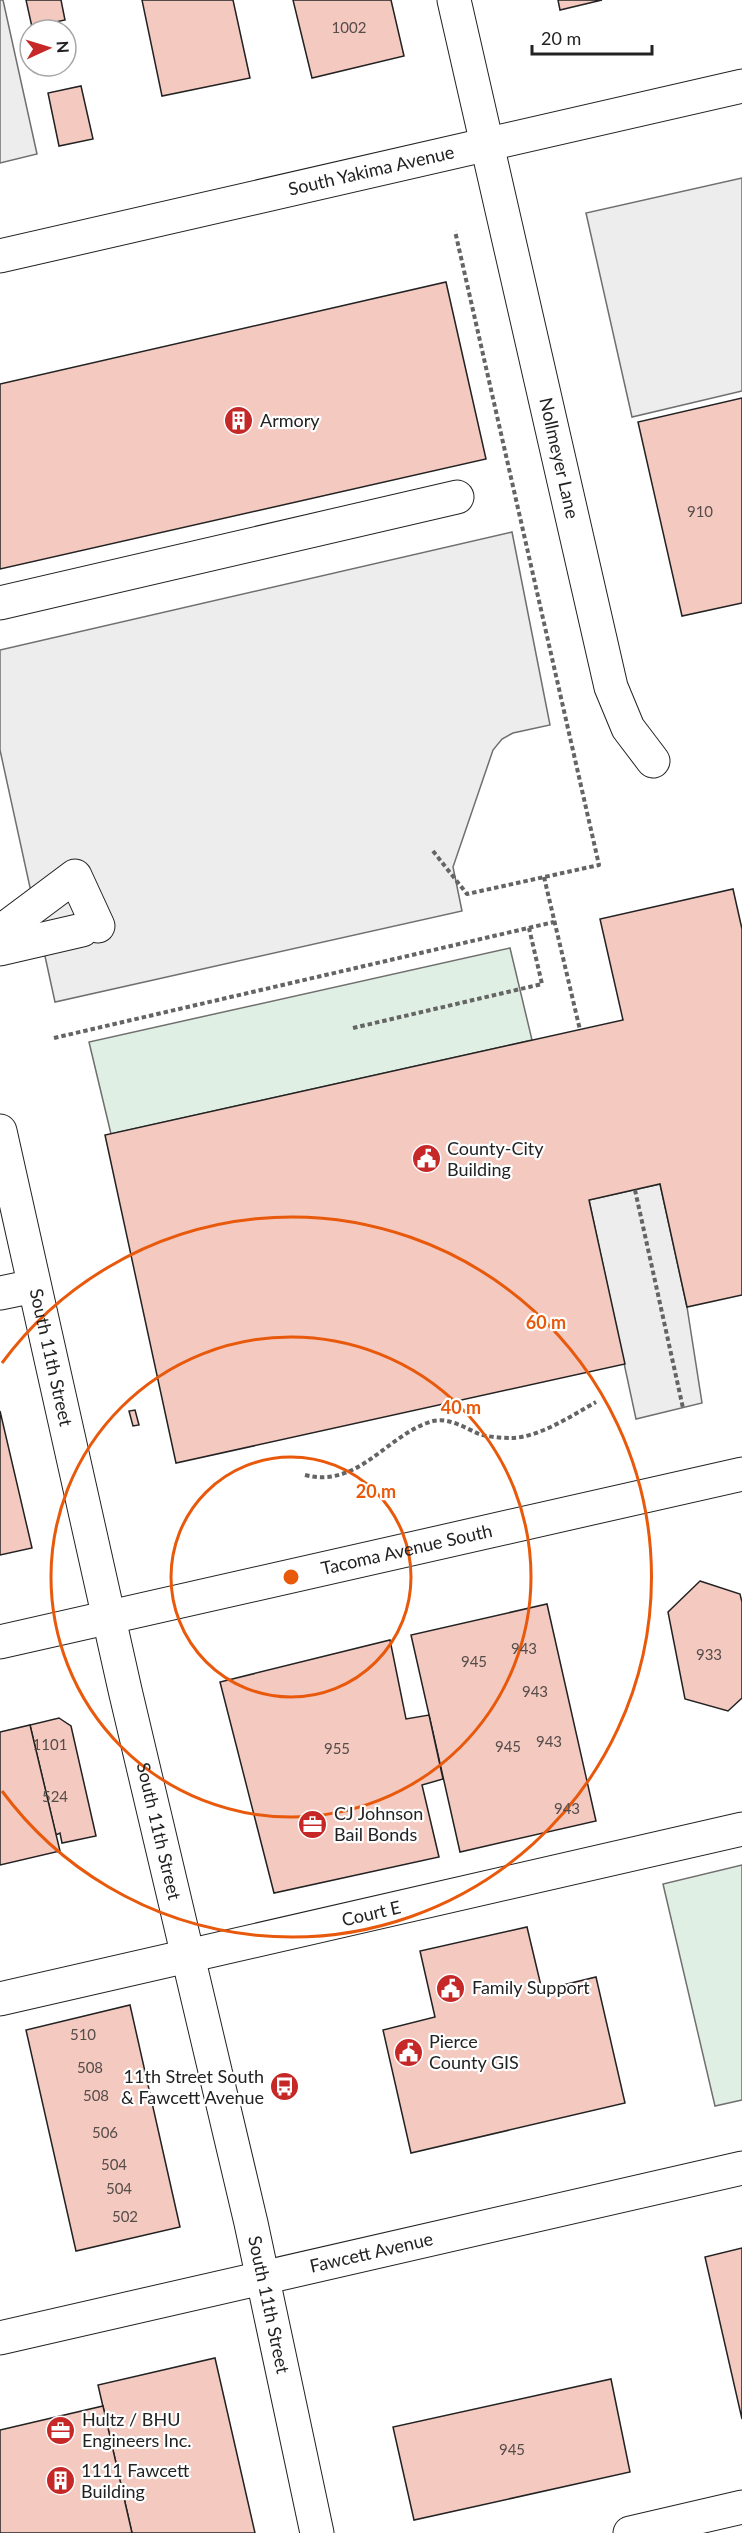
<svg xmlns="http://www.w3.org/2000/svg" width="742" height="2533" viewBox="0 0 742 2533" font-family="Lato,sans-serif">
<rect width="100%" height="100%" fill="#fff"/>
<g fill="#e0efe3" stroke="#6f6f6f" stroke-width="1.5">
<polygon points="510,948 532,1040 111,1134 89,1042"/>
<polygon points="742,1865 742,2100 715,2106 663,1884"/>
</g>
<g fill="#ededed" stroke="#6f6f6f" stroke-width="1.5">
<polygon points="0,0 3,0 37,154 0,163"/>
<polygon points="742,178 742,391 632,417 586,213"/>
<polygon points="512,532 550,725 513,733 502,739 493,750 453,867 462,911 55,1002 0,750 0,650"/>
<polygon points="660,1184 687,1307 702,1403 636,1419 589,1200"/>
</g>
<g fill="#f3c9c0" stroke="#222" stroke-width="1.5">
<polygon points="26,0 61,0 65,20 32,27"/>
<polygon points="142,0 233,0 250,78 162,96"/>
<polygon points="293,0 391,0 404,56 312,78"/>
<polygon points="558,0 602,0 560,10"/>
<polygon points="81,86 93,139 59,146 48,93"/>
<polygon points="446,282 486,459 0,569 0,384"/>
<polygon points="742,398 742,603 682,616 638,422"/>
<polygon points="733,889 742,929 742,1295 687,1307 660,1184 589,1200 625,1364 176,1463 105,1135 623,1020 600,919"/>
<polygon points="135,1410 139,1425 133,1426 129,1411"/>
<polygon points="0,1411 32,1548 0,1555"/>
<polygon points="700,1581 740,1594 742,1602 742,1698 728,1711 685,1699 668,1612"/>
<polygon points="547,1604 596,1821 460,1852 411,1635"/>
<polygon points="390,1640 406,1719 429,1715 443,1779 422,1785 439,1857 274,1893 220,1682"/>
<polygon points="59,1718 71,1726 96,1836 62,1843 60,1833 56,1835 30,1725"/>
<polygon points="30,1725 60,1851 0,1865 0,1732"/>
<polygon points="527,1927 542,1990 596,1977 625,2103 411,2153 383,2030 435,2017 420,1951"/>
<polygon points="130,2005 180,2227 76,2251 26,2030"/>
<polygon points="742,2248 742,2419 705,2257"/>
<polygon points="215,2358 255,2533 132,2533 98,2385"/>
<polygon points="611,2379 630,2472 414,2520 393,2427"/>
<polygon points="103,2406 132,2533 0,2533 0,2430"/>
</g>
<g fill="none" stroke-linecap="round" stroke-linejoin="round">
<defs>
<g id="minor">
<path id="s1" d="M454,0l157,687 17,41 25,33"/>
<polyline points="0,603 457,497"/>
<polyline points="0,932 75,876 98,926"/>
<polyline points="0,949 82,930"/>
<polyline points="0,1293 34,1286"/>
<path id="s2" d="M0,1999l742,-170"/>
<path id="s3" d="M0,2338l742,-170"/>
<polyline points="630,2533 742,2507"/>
</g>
<g id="major">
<path id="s4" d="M0,256l742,-170"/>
<path id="s5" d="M0,1131l125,559 126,533 66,310"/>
<path id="s6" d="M0,1642l742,-168"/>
</g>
</defs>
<use href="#minor" stroke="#222" stroke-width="35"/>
<use href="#major" stroke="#222" stroke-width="35"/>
<g stroke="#646464" stroke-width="4" stroke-dasharray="4.5 3" stroke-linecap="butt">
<polyline points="433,851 467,894 599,865 455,231"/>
<polyline points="544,877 580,1030"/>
<polyline points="353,1028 542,984 529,928"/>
<polyline points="54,1038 554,922"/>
<polyline points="635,1190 683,1408"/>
<path d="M305,1475c52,13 79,-36 122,-52 19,-8 36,4 52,11 9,3 23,4 32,4 27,0 62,-23 85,-36"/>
</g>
<use href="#minor" stroke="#fff" stroke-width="33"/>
<use href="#major" stroke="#fff" stroke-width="33"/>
</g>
<g fill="none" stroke="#e8590c" stroke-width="3">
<circle cx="291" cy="1577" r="120"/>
<circle cx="291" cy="1577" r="240"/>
<path d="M2 1363A360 360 0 1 1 2 1791"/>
</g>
<defs>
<symbol id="building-disc" viewBox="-11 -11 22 22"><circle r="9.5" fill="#c62828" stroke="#fff"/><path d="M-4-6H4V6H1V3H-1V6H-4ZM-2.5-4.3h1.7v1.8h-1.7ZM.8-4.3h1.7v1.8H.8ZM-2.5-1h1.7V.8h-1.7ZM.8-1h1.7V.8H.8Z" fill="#fff"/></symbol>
<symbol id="civic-disc" viewBox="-11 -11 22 22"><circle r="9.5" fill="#c62828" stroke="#fff"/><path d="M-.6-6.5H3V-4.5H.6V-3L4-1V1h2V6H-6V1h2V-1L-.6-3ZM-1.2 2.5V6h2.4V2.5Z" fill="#fff"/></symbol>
<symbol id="office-disc" viewBox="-11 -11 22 22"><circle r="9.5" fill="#c62828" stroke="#fff"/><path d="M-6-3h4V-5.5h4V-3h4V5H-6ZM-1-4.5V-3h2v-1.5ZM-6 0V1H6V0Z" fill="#fff"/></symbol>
<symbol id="bus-disc" viewBox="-11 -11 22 22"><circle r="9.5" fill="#c62828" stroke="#fff"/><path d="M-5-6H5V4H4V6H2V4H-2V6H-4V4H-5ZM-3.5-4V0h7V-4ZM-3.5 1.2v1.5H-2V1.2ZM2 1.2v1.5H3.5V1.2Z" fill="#fff"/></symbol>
</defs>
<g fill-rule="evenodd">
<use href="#building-disc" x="222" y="404" width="33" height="33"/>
<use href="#civic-disc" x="410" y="1142" width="33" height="33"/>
<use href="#office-disc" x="296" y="1808" width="33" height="33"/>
<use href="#civic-disc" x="434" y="1972" width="33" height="33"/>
<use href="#civic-disc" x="392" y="2036" width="33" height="33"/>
<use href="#bus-disc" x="268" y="2070" width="33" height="33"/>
<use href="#office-disc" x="44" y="2414" width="33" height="33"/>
<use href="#building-disc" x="44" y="2464" width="33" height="33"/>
</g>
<g text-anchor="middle" stroke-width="4.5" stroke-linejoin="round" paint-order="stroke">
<g font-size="15" fill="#564c4a">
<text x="349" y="33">1002</text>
<text x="700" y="517">910</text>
<text x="524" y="1654">943</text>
<text x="709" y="1660">933</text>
<text x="474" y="1667">945</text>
<text x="535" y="1697">943</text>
<text x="549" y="1747">943</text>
<text x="50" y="1750">1101</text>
<text x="508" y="1752">945</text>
<text x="337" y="1754">955</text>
<text x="55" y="1802">524</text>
<text x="567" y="1814">943</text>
<text x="83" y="2040">510</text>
<text x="90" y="2073">508</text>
<text x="96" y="2101">508</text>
<text x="105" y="2138">506</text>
<text x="114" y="2170">504</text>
<text x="119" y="2194">504</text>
<text x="125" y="2222">502</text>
<text x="512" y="2455">945</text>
</g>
<g font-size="18" fill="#222" stroke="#fff">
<text dy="6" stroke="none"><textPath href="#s4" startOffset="381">South Yakima Avenue</textPath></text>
<text dy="6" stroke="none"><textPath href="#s1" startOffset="470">Nollmeyer Lane</textPath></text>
<text dy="6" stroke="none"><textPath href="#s5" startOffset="232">South 11th Street</textPath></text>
<text dy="6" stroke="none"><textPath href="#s6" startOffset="417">Tacoma Avenue South</textPath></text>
<text dy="6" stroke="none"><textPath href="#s5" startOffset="718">South 11th Street</textPath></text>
<text dy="6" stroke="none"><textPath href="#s2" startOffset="381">Court E</textPath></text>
<text dy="6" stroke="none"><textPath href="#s3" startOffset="381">Fawcett Avenue</textPath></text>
<text dy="6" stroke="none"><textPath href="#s5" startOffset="1204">South 11th Street</textPath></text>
</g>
<g font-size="18" fill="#222" stroke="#fff" text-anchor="start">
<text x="260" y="427">Armory</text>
<text x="447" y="1155">County-City<tspan x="447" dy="21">Building</tspan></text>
<text x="334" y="1820">CJ Johnson<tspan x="334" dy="21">Bail Bonds</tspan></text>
<text x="472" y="1994">Family Support</text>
<text x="429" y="2048">Pierce<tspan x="429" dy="21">County GIS</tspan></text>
<text x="264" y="2083" text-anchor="end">11th Street South<tspan x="264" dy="21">&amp; Fawcett Avenue</tspan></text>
<text x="82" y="2426">Hultz / BHU<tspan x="82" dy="21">Engineers Inc.</tspan></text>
<text x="81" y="2477">1111 Fawcett<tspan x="81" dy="21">Building</tspan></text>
</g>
</g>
<circle cx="291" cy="1577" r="9" fill="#e8590c" stroke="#fff" stroke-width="3"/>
<g font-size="18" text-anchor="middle" font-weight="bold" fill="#e8590c" stroke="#fff" stroke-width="4.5" stroke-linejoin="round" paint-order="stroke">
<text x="546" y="1329">60 m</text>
<text x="461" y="1414">40 m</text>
<text x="376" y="1498">20 m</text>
</g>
<g transform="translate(48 48) rotate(86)"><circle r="28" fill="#ffffff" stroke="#a7a7a7" stroke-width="1.5"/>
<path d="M0-4.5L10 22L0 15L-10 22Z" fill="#c62828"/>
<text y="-9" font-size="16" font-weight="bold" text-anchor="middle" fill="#222222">N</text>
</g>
<path d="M532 45v9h120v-9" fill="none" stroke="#222222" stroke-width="3"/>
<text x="541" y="45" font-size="18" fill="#222222" stroke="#ffffff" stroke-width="4.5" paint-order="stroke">20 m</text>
</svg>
